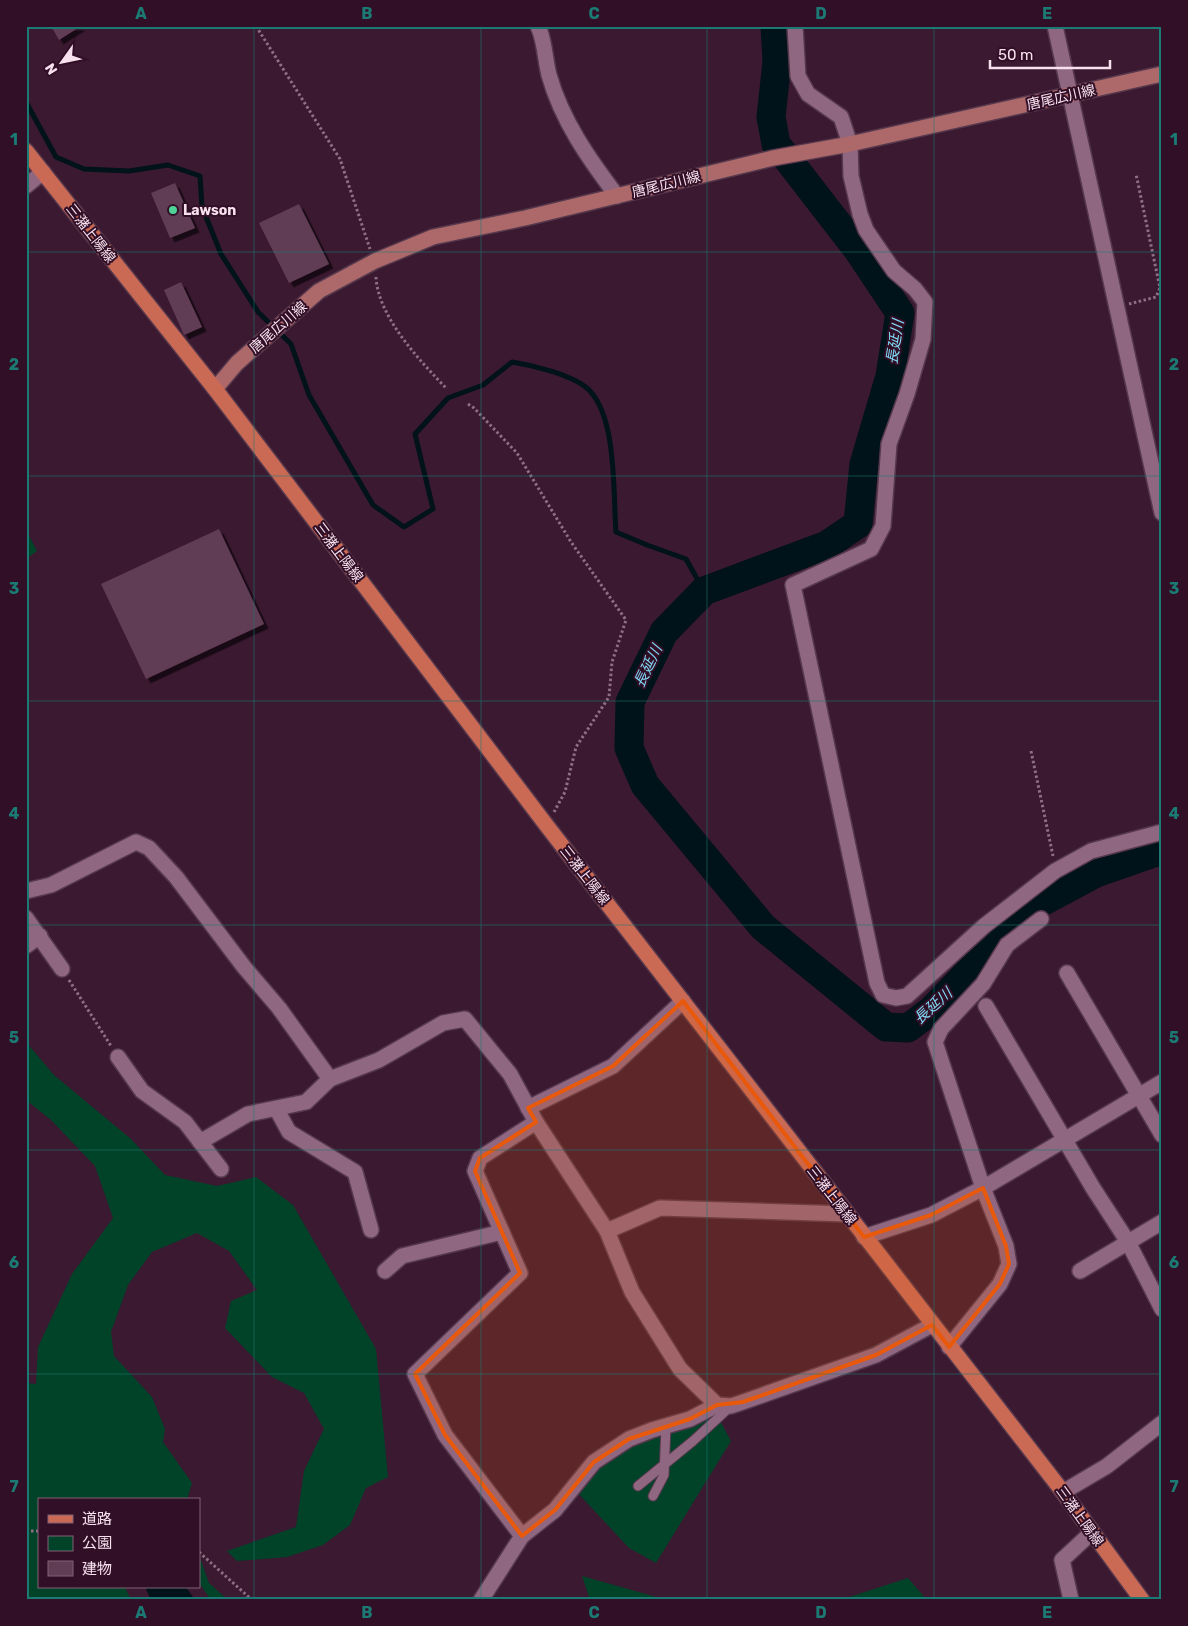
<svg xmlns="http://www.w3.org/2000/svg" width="1188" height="1626" viewBox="0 0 1188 1626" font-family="Rubik,'Noto Sans JP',sans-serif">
<defs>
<filter id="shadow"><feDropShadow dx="4.5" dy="4.5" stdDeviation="0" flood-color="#0009"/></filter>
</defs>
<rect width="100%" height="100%" fill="#3b1931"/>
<g fill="#004329">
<polygon points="26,530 37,551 26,559"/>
<polygon points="26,1042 54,1075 131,1139 165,1175 217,1186 256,1177 293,1205 376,1349 388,1477 366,1488 350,1525 323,1545 287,1557 237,1561 227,1551 296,1527 304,1471 324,1429 304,1393 272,1377 225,1328 231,1301 257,1290 229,1251 197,1233 152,1252 128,1285 111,1332 114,1356 152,1397 165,1429 163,1442 192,1483 187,1500 39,1500 39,1587 125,1587 131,1600 26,1600 26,1383 36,1384 38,1347 72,1274 113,1218 95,1166 51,1120 26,1100"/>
<polygon points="714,1410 731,1441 656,1563 629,1548 576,1491 604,1462 659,1433"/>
<polygon points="199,1555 209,1583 228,1600 211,1600 199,1583"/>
<polygon points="582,1576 667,1600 590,1600"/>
<polygon points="908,1578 927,1600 840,1600"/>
</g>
<polygon fill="#00121a" points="145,1587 186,1587 195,1600 151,1600"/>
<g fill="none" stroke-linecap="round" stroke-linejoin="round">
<path stroke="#00121a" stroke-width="5" d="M26,102l30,55 28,12 45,2 39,-6 32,11 2,31 19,47 37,58 33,32 18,51 64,110 31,22 29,-18 -18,-75 33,-36 35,-13 29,-23c20,3 63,13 78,29 27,29 23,102 26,141l31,13 39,14 18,32"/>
<polyline stroke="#00121a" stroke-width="29" points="775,26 777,62 771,117 776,144 858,250 900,313 890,376 864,464 858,524 827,545 704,591 664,632 630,702 629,748 645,785 763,927 886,1027 908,1028 932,1010 1029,909 1096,873 1162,850"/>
</g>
<g fill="#613c55" filter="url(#shadow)">
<polygon points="51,26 81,26 59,40"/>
<polygon points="175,183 195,228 170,238 151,193"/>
<polygon points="299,204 329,264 289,283 259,223"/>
<polygon points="181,282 202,327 184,335 164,290"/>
<polygon points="219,529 264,624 146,679 101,584"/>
</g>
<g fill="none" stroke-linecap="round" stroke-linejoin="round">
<defs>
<g id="service">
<polyline points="638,1486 693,1441 731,1406"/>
<polyline points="653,1496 664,1475 666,1426"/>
</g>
<g id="minor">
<path d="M538,26c7,15 7,34 11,49 13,46 40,84 68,121"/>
<polyline points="795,26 798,76 808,94 841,117 850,144 851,176 860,214 866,230 894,271 915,289 925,302 923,339 907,394 889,444 883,526 871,549 793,585 877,983 883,995 896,998 907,996 984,926 1055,871 1091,851 1162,832"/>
<polyline points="1055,26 1162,513"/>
<polyline points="26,186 43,172"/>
<polyline points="26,891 51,885 136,842 149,848 176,877 244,967 279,1008 330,1079"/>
<polyline points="26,918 62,969"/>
<polyline points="26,946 40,936"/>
<polyline points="1067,973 1162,1135"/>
<polyline points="986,1006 1093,1188 1128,1242 1162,1309"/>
<polyline points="118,1057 142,1091 185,1122 221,1169"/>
<polyline points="528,1108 613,1066 683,1001"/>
<polyline points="277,1110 289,1132 355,1172 371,1230"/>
<polyline points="200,1142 248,1114 306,1102 330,1079 379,1060 443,1023 465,1019 510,1074 536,1122 607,1231 632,1292 680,1369 717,1405 731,1406 743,1402 876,1355 932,1325"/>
<polyline points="607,1231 660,1208 847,1214"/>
<polyline points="864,1237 931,1215 983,1188 1162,1082"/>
<polyline points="385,1271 402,1256 502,1232"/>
<polyline points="1080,1271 1162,1222"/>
<polyline points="949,1347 1000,1284 1009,1264 1006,1246 983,1188 935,1042 941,1029 983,984 1007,945 1041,919"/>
<polyline points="1063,1492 1107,1466 1162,1423"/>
<polyline points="522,1536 445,1435 415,1374 520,1273 475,1171 480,1158 536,1122"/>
<polyline points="481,1600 522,1536 555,1510 594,1462 629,1439 652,1430 690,1419 717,1405"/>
<polyline points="1071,1600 1062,1560 1091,1533"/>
</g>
<polyline id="secondary" points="215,389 237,363 319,291 375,261 433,237 525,218 773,158 850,144 1162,74"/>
<polyline id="primary" points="26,151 215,389 547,826 1063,1492 1142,1600"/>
</defs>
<use href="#service" stroke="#55384c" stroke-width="11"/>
<use href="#minor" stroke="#55384c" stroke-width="18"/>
<use href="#secondary" stroke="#55384c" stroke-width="18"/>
<use href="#primary" stroke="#55384c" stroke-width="18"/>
<g stroke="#8d7084" stroke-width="3" stroke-dasharray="2.5 2.5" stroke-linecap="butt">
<polyline points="256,26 340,159 370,249"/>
<path d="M376,277c2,40 44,84 71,112"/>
<polyline points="1129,304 1156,297 1160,288 1136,174"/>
<polyline points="468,404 474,408 517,453 571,542 626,620 612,662 609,697 576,747 565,792 554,812"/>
<polyline points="1031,751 1053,856"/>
<polyline points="69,980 111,1046"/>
<polyline points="26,1531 39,1531"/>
<polyline points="199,1552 252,1600"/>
</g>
<use href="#service" stroke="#906781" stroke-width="9"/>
<use href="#minor" stroke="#906781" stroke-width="15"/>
<use href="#secondary" stroke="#ad686a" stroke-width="15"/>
<use href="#primary" stroke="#ca6954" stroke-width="15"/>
</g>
<path fill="#e8590c" fill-opacity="0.2" stroke="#e8590c" stroke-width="4" stroke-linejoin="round" d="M683,1001l181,236 67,-22 52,-27 23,58 3,18 -9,20 -51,63 -17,-22 -56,30 -133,47 -26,3 -27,14 -61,20 -35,23 -39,48 -33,26 -77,-101 -30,-61 105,-101 -45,-102 5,-13 56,-36 -8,-14 85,-42z"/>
<path fill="none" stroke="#1b7b74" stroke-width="1" stroke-opacity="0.55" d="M254,26v1574M481,26v1574M707,26v1574M934,26v1574M26,252h1136M26,476h1136M26,701h1136M26,925h1136M26,1150h1136M26,1374h1136"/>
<circle fill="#50d398" stroke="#310f27" stroke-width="2" cx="173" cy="210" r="5"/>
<g text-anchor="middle" stroke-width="4" stroke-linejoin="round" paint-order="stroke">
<g font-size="14" fill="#f8e1ef" stroke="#310f27">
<text transform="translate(1061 97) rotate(-13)" y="5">唐尾広川線</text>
<text transform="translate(666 184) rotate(-14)" y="5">唐尾広川線</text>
<text transform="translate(91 233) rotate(52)" y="5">三潴上陽線</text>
<text transform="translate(278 327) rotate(-41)" y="5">唐尾広川線</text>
<text transform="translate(339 552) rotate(53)" y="5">三潴上陽線</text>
<text transform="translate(585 875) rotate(52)" y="5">三潴上陽線</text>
<text transform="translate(832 1195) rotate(52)" y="5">三潴上陽線</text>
<text transform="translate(1080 1516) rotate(54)" y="5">三潴上陽線</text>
</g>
<g font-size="14" font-weight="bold" fill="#f8e1ef" stroke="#310f27" text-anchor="start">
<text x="183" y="215">Lawson</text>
</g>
<g font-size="15" font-style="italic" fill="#81daf6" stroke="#310f27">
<text transform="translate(895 342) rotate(-81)" y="5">長延川</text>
<text transform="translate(648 666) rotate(-64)" y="5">長延川</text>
<text transform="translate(933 1006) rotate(-42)" y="5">長延川</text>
</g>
</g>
<rect width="1188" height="1626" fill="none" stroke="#310f27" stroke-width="55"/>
<rect x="38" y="1498" width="162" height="90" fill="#310f27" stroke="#816377"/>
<rect x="48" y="1515" width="25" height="8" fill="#ca6954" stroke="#816377"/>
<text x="82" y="1524" font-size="15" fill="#f8e1ef">道路</text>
<rect x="48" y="1536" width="25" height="15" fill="#004329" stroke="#816377"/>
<text x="82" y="1548" font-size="15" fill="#f8e1ef">公園</text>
<rect x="48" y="1561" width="25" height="15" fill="#613c55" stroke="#816377"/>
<text x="82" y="1574" font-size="15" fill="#f8e1ef">建物</text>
<g transform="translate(62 62) rotate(237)" stroke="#310f27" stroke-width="4" paint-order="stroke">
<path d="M0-4L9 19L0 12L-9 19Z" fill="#f8e1ef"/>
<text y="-8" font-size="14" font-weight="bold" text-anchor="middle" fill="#f8e1ef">N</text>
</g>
<path d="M990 60v8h120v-8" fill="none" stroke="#f8e1ef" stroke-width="2.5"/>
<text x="998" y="60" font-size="15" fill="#f8e1ef" stroke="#310f27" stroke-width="4" paint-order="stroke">50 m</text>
<rect x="28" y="28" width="1132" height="1570" fill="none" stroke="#1b7b74" stroke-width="2"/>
<g font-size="16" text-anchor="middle" font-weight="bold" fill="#1b7b74">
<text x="141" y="19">A</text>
<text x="367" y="19">B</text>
<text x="594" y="19">C</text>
<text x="821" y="19">D</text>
<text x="1047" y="19">E</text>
<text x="14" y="145">1</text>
<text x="1174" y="145">1</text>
<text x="14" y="370">2</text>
<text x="1174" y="370">2</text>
<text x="14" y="594">3</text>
<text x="1174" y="594">3</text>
<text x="14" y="819">4</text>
<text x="1174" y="819">4</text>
<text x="14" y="1043">5</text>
<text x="1174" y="1043">5</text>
<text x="14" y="1268">6</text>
<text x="1174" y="1268">6</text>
<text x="14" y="1492">7</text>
<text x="1174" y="1492">7</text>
<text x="141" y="1618">A</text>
<text x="367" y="1618">B</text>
<text x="594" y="1618">C</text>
<text x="821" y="1618">D</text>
<text x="1047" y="1618">E</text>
</g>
</svg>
